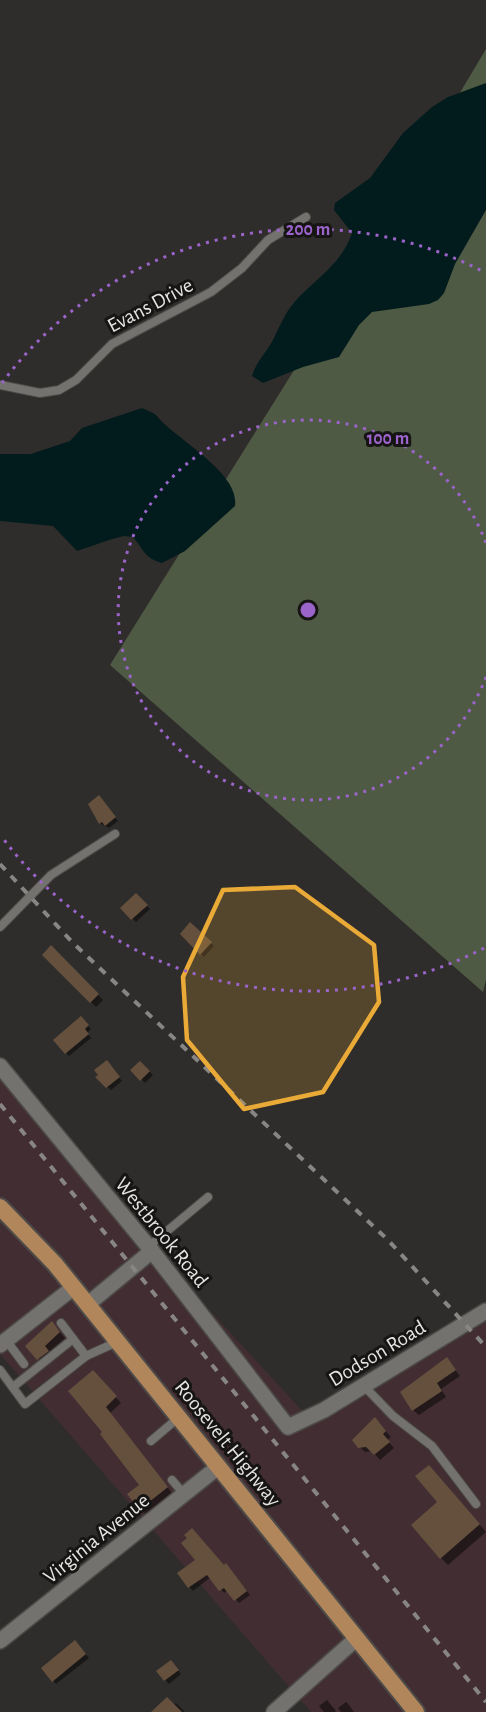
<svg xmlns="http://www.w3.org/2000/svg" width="486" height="1712" viewBox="0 0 486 1712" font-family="'Alegreya Sans',sans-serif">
<rect width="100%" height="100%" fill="#2f2d2b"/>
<polygon fill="#422e32" points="0,1056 166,1263 307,1416 486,1318 486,1712 311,1712 0,1354"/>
<polygon fill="#4f5a44" points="486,49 486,980 483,992 110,665 311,343"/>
<g fill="#021b1d">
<path d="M486,83v127l-31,54 -11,29 -6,7 -9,4 -57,8 -13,13 -20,32 -36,10 -40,16 -11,-7c4,-14 14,-23 21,-36 8,-16 13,-30 26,-43 20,-20 44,-36 53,-64l-18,-23 1,-7 35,-25 33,-45 29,-26 16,-10z"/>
<path d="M142,408l13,6c21,26 85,58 80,92l-50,45 -23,12c-18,-5 -18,-13 -29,-26l-9,-1 -12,3 -35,12 -24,-25 -53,-5v-67h31l39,-13 12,-13z"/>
</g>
<g fill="#0007">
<polygon points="102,801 118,821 109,828 100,823"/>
<polygon points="136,895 150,909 136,922 122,908"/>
<polygon points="190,924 214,946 204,957 182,934"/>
<polygon points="51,948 103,1000 96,1007 44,955"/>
<polygon points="81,1018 91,1029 87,1033 91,1038 69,1056 66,1053"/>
<polygon points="140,1063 153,1075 145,1083 133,1070"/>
<polygon points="110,1066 122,1081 111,1090 97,1077"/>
<polygon points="52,1323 65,1338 49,1352 53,1357 44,1364 27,1346"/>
<polygon points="447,1359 460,1376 441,1389 446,1397 419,1415 413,1410"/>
<polygon points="93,1372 121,1403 110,1413 172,1493 146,1514 140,1509 141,1485 104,1432"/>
<polygon points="380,1425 391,1437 387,1440 394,1448 380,1460 372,1451 365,1452 360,1447"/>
<polygon points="436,1474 486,1532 448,1565 441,1558"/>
<polygon points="224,1567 229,1568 250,1595 239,1603 228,1590 224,1593 211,1577 193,1591 179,1574"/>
<polygon points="78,1645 89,1658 56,1684 43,1668"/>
<polygon points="174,1665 181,1674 169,1684 158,1672"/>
<polygon points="327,1700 336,1711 335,1712 324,1712 319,1706"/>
<polygon points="346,1702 349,1705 354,1712 341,1712 338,1708"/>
<polygon points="176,1703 185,1712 159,1712 173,1705"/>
</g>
<g fill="#64503d">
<polygon points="99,795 116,817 105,826 102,822 99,824 88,804"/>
<polygon points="136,893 148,905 131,920 120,908"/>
<polygon points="190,922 212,942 200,955 180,934"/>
<polygon points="51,945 99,994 90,1003 42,955"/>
<polygon points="81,1016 89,1025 85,1029 89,1034 65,1054 53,1040"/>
<polygon points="107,1060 120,1077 106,1088 95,1077 98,1075 94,1070"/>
<polygon points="140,1061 150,1071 140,1081 130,1070"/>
<polygon points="52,1321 60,1332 45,1346 49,1351 37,1360 25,1346"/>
<polygon points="447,1357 456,1370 437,1383 442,1391 412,1411 400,1392"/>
<polygon points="93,1370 117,1396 106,1407 168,1487 139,1510 127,1494 139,1485 100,1434 102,1432 68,1391"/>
<polygon points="375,1417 386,1431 383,1434 390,1442 374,1455 366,1447 358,1448 352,1440"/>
<polygon points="429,1465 480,1524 440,1559 411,1525 437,1502 415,1476"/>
<polygon points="192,1528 224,1565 226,1563 247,1591 234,1601 224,1588 219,1591 207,1575 188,1588 177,1573 195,1560 181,1543 187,1538 184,1535"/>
<polygon points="75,1640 86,1654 52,1682 41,1668"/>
<polygon points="171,1660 179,1670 164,1681 156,1671"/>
<polygon points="167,1697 182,1712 151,1712"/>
</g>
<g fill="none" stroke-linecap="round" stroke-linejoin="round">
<defs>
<g id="service">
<polyline points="0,385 40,393 59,390 76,380 112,344 211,292 242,268 268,240 306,217"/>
<polyline points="0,927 51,875 115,834"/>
<polyline points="148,1247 208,1197"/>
<polyline points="61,1323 86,1356"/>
<polyline points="6,1340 24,1364"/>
<polyline points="0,1370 25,1404 86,1356 117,1342"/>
<polyline points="364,1386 393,1416 432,1446 476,1504"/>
<polyline points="13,1387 73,1339"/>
<polyline points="151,1441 178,1418"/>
<polyline points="172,1480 184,1494"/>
</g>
<g id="minor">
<polyline points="0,1066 152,1251 288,1427 324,1410 486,1311"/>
<polyline points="88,1304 152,1251"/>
<polyline points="0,1345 74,1287"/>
<polyline points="0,1641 218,1467"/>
<polyline points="274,1712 357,1638"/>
</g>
<polyline id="primary" points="0,1207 55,1264 416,1712"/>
</defs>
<use href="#service" stroke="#4d4b49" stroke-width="10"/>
<use href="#minor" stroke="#4d4b49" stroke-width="18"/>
<use href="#primary" stroke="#4d4b49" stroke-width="20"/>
<use href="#service" stroke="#74726f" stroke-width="8"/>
<use href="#minor" stroke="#74726f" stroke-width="15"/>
<use href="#primary" stroke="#b1865b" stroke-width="16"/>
<g stroke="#888684" stroke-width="4" stroke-dasharray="8 8" stroke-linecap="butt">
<polyline points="0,864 73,943 388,1240 486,1347"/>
<polyline points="0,1104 486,1702"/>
</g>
</g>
<path fill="#eaaa38" fill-opacity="0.2" stroke="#eaaa38" stroke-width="4.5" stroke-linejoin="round" d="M295,887l79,58 5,57 -56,90 -79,17 -57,-69 -4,-63 40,-87z"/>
<g fill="none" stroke="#9b64ca" stroke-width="3" stroke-dasharray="3 6">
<path d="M486 677A190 190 0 1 1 486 543"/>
<path d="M484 948A381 381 0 0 1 2 837M2 383A381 381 0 0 1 484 272"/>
</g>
<g text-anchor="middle" stroke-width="6" stroke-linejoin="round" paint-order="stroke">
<g font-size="21" fill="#e6e5e3" stroke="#161514">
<text transform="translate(150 305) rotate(-28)" y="7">Evans Drive</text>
<text transform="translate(162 1232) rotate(51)" y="7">Westbrook Road</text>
<text transform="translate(377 1353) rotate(-31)" y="7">Dodson Road</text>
<text transform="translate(228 1443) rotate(51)" y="7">Roosevelt Highway</text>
<text transform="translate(96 1538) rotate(-39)" y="7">Virginia Avenue</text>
</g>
</g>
<circle cx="308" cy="610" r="9" fill="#9b64ca" stroke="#161514" stroke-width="3"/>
<g font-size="18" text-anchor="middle" font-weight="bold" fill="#9b64ca" stroke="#161514" stroke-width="6" stroke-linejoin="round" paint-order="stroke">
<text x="308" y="235">200 m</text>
<text x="388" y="444">100 m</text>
</g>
</svg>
